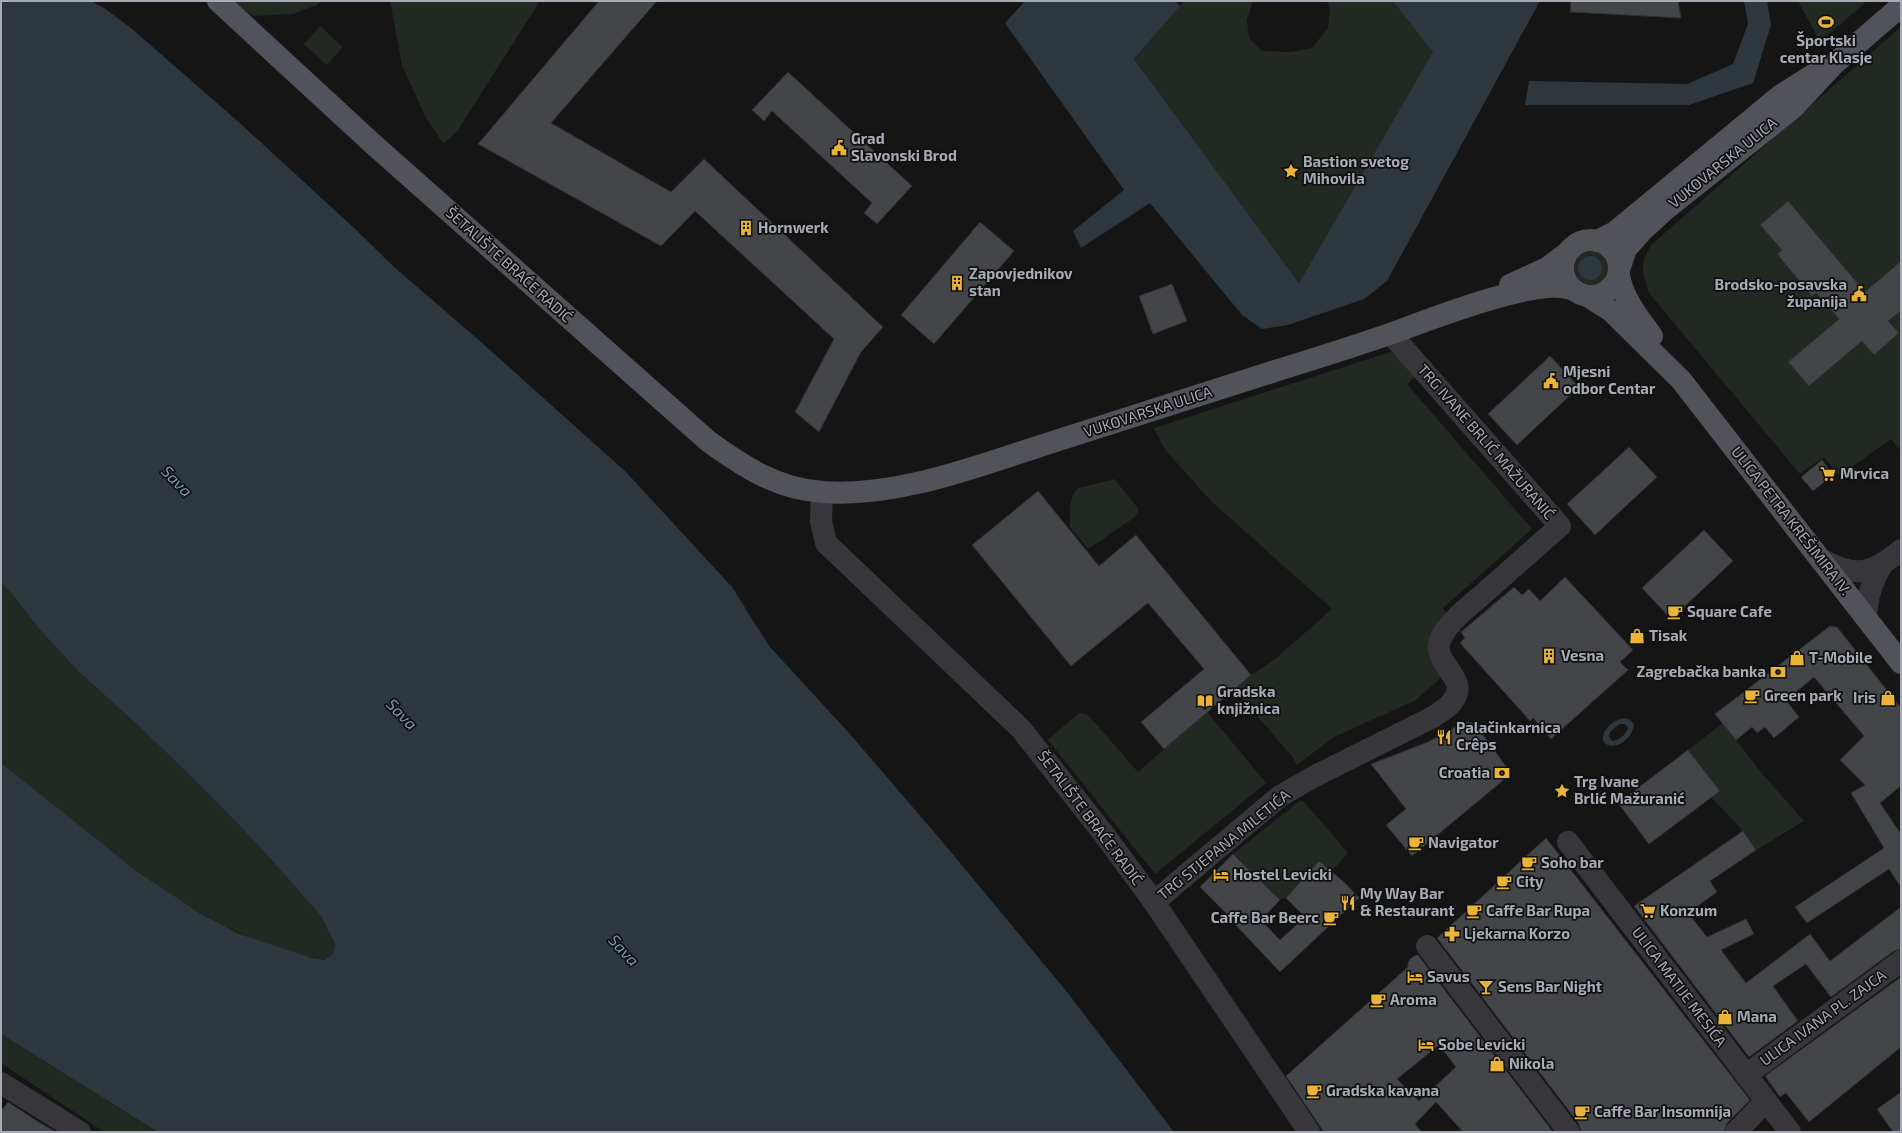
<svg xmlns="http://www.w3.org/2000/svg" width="1902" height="1133" viewBox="0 0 1902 1133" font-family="'Exo 2',sans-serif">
<rect width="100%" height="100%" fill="#151516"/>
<g fill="#212922">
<polygon points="230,1 321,1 317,5 293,14 254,16 235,6"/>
<polygon points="390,1 540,1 456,133 443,143 425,116 402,65"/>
<polygon points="1184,1 1253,1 1247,20 1249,38 1261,51 1291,52 1312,48 1328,28 1330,9 1327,1 1393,1 1434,51 1299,283 1134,59"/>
<polygon points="1798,1 1867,1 1820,42"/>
<polygon points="320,26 343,47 327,65 304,44"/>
<path d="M1901,27v424l-10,-12 -52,37 -15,-19 -24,17 -151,-181c-7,-23 -10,-27 2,-48z"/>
<circle cx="1592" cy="268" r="18"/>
<polygon points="1393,351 1416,376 1407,384 1532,529 1443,608 1449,617 1431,648 1429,658 1443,676 1416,700 1334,737 1297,765 1294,759 1234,689 1251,675 1274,660 1332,609 1211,501 1165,450 1154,428"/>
<polygon points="1114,479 1138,508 1138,512 1135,517 1088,549 1070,527 1070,507 1073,494 1079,488"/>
<path d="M1,583l11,11 28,36 39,42 63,57 61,59 58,60 60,68 14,28 -2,10 -8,6c-92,-15 -168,-72 -239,-129 -28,-22 -57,-45 -85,-68z"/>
<polygon points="1207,712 1266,783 1155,874 1048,740 1079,713 1088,715 1138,772"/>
<polygon points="1723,723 1764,776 1804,821 1756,850 1743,831 1711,797 1720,791 1688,750"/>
<polygon points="1301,800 1306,804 1348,853 1331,872 1319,861 1286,898 1280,900 1233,854"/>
<polygon points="1,1034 158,1132 104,1132 1,1063"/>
</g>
<g fill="#2e373e" fill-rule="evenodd">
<polygon points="1,1 91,1 104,8 131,28 242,125 354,228 393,266 481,342 626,472 732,587 769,646 849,733 946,846 1067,992 1174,1132 158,1132 1,1034 1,763 138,872 198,912 239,934 312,958 325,960 333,954 335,944 321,916 261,848 203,788 142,729 79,672 40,630 12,594 1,583"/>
<polygon points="1025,1 1175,1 1180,6 1134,59 1299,283 1433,52 1393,1 1540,1 1387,281 1364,299 1288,325 1262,329 1242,315 1150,203 1081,248 1073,231 1124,190 1005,23"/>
<polygon points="1744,1 1767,1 1771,25 1753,83 1689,105 1525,105 1529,81 1687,84 1733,64 1748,24"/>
<circle cx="1590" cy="268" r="12"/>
<path d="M1625,718l5,2 4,4c-1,13 -17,28 -30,19 -5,-12 10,-24 21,-25zM1619,724h6l3,4c-2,7 -9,12 -16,13l-3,-4 1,-5z"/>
</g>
<g fill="#444549" stroke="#2f2f32" fill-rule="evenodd">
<polygon points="599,1 657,1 551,123 671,192 704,159 883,327 861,352 819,432 795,412 834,339 695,211 661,246 478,144"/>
<polygon points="1571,1 1678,1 1681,18 1570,12"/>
<polygon points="788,72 912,186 877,224 864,213 872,203 772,111 764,121 752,110"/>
<polygon points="1788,201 1865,292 1901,261 1901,311 1888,321 1899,333 1874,355 1862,341 1809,386 1788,362 1839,319 1816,293 1812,296 1777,254 1782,250 1760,225"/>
<polygon points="980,222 1014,251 934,344 901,315"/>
<polygon points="1172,284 1187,321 1153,334 1139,296"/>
<polygon points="1550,356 1579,387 1517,445 1488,414"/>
<polygon points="1629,447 1657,477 1595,535 1567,504"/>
<polygon points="1822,460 1833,475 1813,491 1801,477"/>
<polygon points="1038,491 1099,566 1136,535 1251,675 1164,749 1141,722 1204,669 1148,603 1071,666 972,545"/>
<polygon points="1704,530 1733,561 1671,619 1642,588"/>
<polygon points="1565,577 1633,650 1620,662 1628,670 1551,739 1533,718 1530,721 1460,643 1465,638 1461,632 1514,587 1522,595 1529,589 1540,601"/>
<polygon points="1830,626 1837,627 1901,708 1901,786 1880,803 1901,834 1901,887 1889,869 1807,923 1795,907 1884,848 1851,793 1865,785 1840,760 1864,736 1814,677 1786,700 1799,717 1774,738 1765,727 1757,733 1752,727 1736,740 1715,714"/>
<polygon points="1469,722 1476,725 1507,768 1509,773 1506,778 1412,856 1386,825 1406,809 1371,764 1428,742 1455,727"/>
<polygon points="1688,750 1720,791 1649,844 1618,803"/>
<polygon points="1743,831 1756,850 1710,881 1717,892 1688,913 1707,937 1746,919 1754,934 1721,950 1746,983 1810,934 1830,961 1901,907 1901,949 1894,951 1831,997 1806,964 1773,986 1798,1021 1749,1057 1634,906"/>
<polygon points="1546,838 1750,1100 1727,1123 1724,1132 1581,1132 1579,1124 1437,938"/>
<polygon points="1233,854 1280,900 1261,920 1280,940 1305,917 1286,898 1319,861 1345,883 1359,898 1280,972 1231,920 1232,919 1200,887"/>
<path d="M1416,955h2l135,177h-90l-27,-30 -21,22 7,8h-98l-38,-56 122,-109v-4l2,-4zM1439,1045l17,22 -37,34 -22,-22z"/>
<polygon points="1901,977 1901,1047 1809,1122 1786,1093 1780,1097 1765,1076"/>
<polygon points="1901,1092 1901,1132 1893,1132 1877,1109"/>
<polygon points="8,1102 37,1121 56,1132 1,1132 1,1111"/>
</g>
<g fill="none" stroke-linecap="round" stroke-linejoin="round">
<g stroke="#36363b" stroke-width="22">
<polyline points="822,492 821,521 826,543 1021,729 1103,833 1154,902 1309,1132"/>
<path d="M1821,559c34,19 50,16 80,-9"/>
<path d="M1866,618c1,-20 5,-35 16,-53"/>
<polyline points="1568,842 1790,1132"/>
<path d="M1154,902l126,-106 35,-20 118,-59c7,-5 17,-10 21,-18 16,-22 -27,-37 -12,-63 9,-16 26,-29 40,-41 26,-23 52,-46 78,-69l-169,-192"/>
<polyline points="1427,946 1569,1132"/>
<polyline points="1746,1075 1901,961"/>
<polyline points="1,1083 80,1132"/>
<polyline points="1736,1132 1766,1101"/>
</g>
<g stroke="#52535a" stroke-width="22">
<path d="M218,1l155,143 335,297c36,26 69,48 115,51 78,6 165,-30 239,-53 71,-22 142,-45 213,-68 42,-13 84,-26 126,-41 35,-13 137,-53 170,-41"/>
<circle cx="1591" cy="268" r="28"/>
<polyline points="1597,241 1615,232 1781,95 1816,73"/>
<polyline points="1620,267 1626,249 1642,231 1666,209 1793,108 1834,64 1901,6"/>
<path d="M1619,276c5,24 19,41 33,60"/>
<polyline points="1510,285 1547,268 1567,253"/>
<polyline points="1589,297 1611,311 1681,380 1901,663"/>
</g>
</g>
<defs>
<symbol id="stadium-bare" viewBox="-9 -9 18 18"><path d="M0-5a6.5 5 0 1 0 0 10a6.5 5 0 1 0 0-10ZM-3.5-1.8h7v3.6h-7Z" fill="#eab439" stroke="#101011" stroke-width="2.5" paint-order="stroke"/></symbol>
<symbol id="civic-bare" viewBox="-9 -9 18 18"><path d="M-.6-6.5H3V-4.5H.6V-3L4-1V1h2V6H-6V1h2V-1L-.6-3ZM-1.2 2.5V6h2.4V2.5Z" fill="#eab439" stroke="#101011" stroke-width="2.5" paint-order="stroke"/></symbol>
<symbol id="sight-bare" viewBox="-9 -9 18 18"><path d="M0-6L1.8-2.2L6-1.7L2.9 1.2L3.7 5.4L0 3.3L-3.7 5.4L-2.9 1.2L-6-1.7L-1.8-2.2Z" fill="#eab439" stroke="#101011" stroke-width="2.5" paint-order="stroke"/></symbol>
<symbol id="building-bare" viewBox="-9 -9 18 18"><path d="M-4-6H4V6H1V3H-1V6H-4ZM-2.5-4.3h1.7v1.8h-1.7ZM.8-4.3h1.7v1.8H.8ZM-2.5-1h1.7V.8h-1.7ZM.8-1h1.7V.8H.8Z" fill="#eab439" stroke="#101011" stroke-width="2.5" paint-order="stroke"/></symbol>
<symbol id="supermarket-bare" viewBox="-9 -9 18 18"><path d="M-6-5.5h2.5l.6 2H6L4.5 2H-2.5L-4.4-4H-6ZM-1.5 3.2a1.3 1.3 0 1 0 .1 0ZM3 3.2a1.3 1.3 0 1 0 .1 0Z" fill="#eab439" stroke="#101011" stroke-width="2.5" paint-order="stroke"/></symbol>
<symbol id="cafe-bare" viewBox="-9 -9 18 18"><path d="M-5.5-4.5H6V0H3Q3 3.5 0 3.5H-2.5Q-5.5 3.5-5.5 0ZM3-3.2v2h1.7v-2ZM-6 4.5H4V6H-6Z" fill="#eab439" stroke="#101011" stroke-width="2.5" paint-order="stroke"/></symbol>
<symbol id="shop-bare" viewBox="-9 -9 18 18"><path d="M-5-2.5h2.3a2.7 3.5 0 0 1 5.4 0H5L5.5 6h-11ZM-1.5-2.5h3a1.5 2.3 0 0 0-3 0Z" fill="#eab439" stroke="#101011" stroke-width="2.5" paint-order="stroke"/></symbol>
<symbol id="bank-bare" viewBox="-9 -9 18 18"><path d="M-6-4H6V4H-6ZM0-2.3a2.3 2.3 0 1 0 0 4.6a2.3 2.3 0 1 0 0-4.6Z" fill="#eab439" stroke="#101011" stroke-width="2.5" paint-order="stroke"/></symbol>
<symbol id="library-bare" viewBox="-9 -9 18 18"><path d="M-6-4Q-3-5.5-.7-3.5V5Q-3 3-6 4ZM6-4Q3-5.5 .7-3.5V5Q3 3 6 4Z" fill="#eab439" stroke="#101011" stroke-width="2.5" paint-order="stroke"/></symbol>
<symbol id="restaurant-bare" viewBox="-9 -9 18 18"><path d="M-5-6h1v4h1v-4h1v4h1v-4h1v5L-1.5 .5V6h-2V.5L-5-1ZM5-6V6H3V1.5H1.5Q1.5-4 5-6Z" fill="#eab439" stroke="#101011" stroke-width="2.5" paint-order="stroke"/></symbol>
<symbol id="hotel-bare" viewBox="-9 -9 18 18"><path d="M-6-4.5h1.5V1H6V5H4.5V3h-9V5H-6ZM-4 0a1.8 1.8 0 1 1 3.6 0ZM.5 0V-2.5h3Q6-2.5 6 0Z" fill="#eab439" stroke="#101011" stroke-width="2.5" paint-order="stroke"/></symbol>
<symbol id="pharmacy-bare" viewBox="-9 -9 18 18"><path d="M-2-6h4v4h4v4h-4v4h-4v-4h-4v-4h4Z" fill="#eab439" stroke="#101011" stroke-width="2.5" paint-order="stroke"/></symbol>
<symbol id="bar-bare" viewBox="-9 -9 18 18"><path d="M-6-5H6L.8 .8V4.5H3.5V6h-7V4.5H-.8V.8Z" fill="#eab439" stroke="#101011" stroke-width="2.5" paint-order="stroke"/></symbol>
</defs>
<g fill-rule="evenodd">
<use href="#stadium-bare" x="1815" y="11" width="22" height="22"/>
<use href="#civic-bare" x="828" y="137" width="22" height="22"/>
<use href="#sight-bare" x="1280" y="160" width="22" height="22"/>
<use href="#building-bare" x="735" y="217" width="22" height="22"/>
<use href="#building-bare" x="946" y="272" width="22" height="22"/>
<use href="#civic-bare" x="1848" y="283" width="22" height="22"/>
<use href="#civic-bare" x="1540" y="370" width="22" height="22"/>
<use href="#supermarket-bare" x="1817" y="463" width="22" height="22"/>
<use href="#cafe-bare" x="1664" y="601" width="22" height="22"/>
<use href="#shop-bare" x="1626" y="625" width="22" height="22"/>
<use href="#building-bare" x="1538" y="645" width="22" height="22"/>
<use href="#shop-bare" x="1786" y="647" width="22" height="22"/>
<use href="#bank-bare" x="1767" y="661" width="22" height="22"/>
<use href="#cafe-bare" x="1741" y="685" width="22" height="22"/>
<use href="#shop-bare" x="1877" y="687" width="22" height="22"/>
<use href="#library-bare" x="1194" y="690" width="22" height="22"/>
<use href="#restaurant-bare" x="1433" y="726" width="22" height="22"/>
<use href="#bank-bare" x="1491" y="762" width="22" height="22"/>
<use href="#sight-bare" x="1551" y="780" width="22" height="22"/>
<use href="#cafe-bare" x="1405" y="832" width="22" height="22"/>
<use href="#cafe-bare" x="1518" y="852" width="22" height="22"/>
<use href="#hotel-bare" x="1210" y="864" width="22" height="22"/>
<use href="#cafe-bare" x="1493" y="871" width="22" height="22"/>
<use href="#restaurant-bare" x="1337" y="892" width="22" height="22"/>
<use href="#cafe-bare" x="1463" y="900" width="22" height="22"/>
<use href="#supermarket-bare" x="1637" y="900" width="22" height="22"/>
<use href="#cafe-bare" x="1320" y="907" width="22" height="22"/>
<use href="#pharmacy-bare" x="1441" y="923" width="22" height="22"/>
<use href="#hotel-bare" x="1404" y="966" width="22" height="22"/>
<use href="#bar-bare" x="1475" y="976" width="22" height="22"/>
<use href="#cafe-bare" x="1367" y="989" width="22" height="22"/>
<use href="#shop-bare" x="1714" y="1006" width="22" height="22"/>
<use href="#hotel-bare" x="1415" y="1034" width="22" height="22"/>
<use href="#shop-bare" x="1486" y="1053" width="22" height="22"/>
<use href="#cafe-bare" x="1303" y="1080" width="22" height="22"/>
<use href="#cafe-bare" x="1571" y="1101" width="22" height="22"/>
</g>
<g text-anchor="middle" stroke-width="3.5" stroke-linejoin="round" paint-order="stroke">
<g font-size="15" font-weight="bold" fill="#a7abb6" stroke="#101011" text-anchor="start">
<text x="1826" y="46" text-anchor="middle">Športski<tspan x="1826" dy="17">centar Klasje</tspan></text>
<text x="851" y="144">Grad<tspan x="851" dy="17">Slavonski Brod</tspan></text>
<text x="1303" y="167">Bastion svetog<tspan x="1303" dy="17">Mihovila</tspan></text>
<text x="758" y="233">Hornwerk</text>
<text x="969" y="279">Zapovjednikov<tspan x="969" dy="17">stan</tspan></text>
<text x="1847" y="290" text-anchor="end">Brodsko-posavska<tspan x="1847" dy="17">županija</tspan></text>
<text x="1563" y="377">Mjesni<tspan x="1563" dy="17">odbor Centar</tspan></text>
<text x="1840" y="479">Mrvica</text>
<text x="1687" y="617">Square Cafe</text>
<text x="1649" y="641">Tisak</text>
<text x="1561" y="661">Vesna</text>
<text x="1809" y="663">T-Mobile</text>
<text x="1766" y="677" text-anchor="end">Zagrebačka banka</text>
<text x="1217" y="697">Gradska<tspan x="1217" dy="17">knjižnica</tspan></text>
<text x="1764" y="701">Green park</text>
<text x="1876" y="703" text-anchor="end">Iris</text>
<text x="1456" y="733">Palačinkarnica<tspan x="1456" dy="17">Crêps</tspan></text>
<text x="1490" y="778" text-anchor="end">Croatia</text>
<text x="1574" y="787">Trg Ivane<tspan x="1574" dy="17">Brlić Mažuranić</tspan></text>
<text x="1428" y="848">Navigator</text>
<text x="1541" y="868">Soho bar</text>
<text x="1233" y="880">Hostel Levicki</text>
<text x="1516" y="887">City</text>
<text x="1360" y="899">My Way Bar<tspan x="1360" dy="17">&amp; Restaurant</tspan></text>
<text x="1486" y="916">Caffe Bar Rupa</text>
<text x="1660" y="916">Konzum</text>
<text x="1319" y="923" text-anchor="end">Caffe Bar Beerc</text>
<text x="1464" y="939">Ljekarna Korzo</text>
<text x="1427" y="982">Savus</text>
<text x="1498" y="992">Sens Bar Night</text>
<text x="1390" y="1005">Aroma</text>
<text x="1737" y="1022">Mana</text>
<text x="1438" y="1050">Sobe Levicki</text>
<text x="1509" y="1069">Nikola</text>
<text x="1326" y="1096">Gradska kavana</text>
<text x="1594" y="1117">Caffe Bar Insomnija</text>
</g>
<g font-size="15" fill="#a7abb6" stroke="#101011">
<text transform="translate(1723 163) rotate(-39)" y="5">VUKOVARSKA ULICA</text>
<text transform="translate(509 265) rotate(42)" y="5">ŠETALIŠTE BRAĆE RADIĆ</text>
<text transform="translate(1148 412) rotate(-18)" y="5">VUKOVARSKA ULICA</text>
<text transform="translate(1486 442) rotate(49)" y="5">TRG IVANE BRLIĆ MAŽURANIĆ</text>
<text transform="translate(1791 521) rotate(52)" y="5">ULICA PETRA KREŠIMIRA IV.</text>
<text transform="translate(1090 818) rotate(53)" y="5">ŠETALIŠTE BRAĆE RADIĆ</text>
<text transform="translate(1224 845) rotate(-39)" y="5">TRG STJEPANA MILETIĆA</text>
<text transform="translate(1679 987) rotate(53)" y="5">ULICA MATIJE MESIĆA</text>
<text transform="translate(1823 1018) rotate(-36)" y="5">ULICA IVANA PL. ZAJCA</text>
</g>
<g font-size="16" font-style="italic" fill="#7f98b0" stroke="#101011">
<text transform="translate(177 481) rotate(46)" y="6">Sava</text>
<text transform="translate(402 714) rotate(46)" y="6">Sava</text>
<text transform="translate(624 950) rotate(48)" y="6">Sava</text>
</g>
</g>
<rect width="1902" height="1133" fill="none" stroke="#a7abb6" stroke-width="4"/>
</svg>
